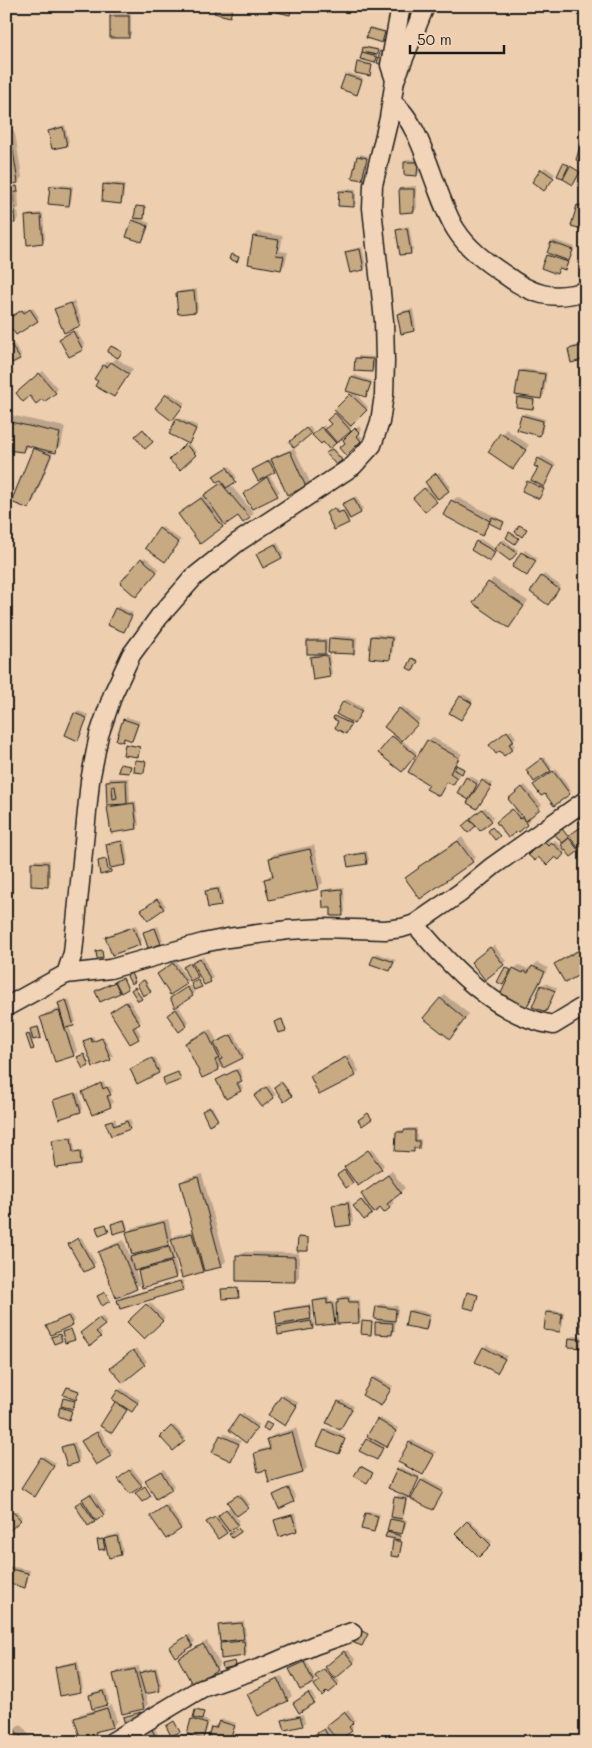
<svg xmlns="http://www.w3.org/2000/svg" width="592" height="1748" viewBox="0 0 592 1748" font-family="Mali,sans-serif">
<rect width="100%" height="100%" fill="#edcfaf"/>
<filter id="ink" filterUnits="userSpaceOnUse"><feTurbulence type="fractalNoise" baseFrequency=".02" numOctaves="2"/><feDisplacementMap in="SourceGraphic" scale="10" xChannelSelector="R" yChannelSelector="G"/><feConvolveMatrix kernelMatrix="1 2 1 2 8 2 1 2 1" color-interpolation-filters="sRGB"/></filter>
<g filter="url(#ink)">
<g fill="#0003" fill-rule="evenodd">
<polygon points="114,14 131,14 131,34 128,37 111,17"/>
<polygon points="371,27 385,31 382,40 370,28"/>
<polygon points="365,46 378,49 375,55 377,56 375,61 363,54 365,52"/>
<polygon points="360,61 372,64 370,74 357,72"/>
<polygon points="349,73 363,78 359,91 357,93 346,76"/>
<polygon points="8,124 13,130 10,134 15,133 22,177 18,182 6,183 6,134 10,134 6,125"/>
<polygon points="65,125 69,142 67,144 49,131 52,129"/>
<polygon points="361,154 368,156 364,176 361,178 358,157"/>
<polygon points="408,159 420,160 420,172 417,174 405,162"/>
<polygon points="545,167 555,174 547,187 534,182"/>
<polygon points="107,182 125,184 123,200 120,203 105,185"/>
<polygon points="54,184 73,186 71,202 69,205 51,186"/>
<polygon points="18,186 19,208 15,211 18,211 19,218 15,222 6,223 6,188"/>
<polygon points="416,186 417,208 414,211 400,189 403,187"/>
<polygon points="343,189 356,189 356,203 353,205 340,192"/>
<polygon points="581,203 586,204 586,228 578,206"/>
<polygon points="138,206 146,207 144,217 137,217 137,218 150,223 145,238 142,241 133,221 135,218"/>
<polygon points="43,213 45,239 42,242 26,216 29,214"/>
<polygon points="409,226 413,250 410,252 397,230 400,228"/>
<polygon points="258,232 283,236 280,251 288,252 285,264 281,269 249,263 254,236"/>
<polygon points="554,240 575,247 567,266 565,268 560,267 557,272 543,267 550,253 552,243"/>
<polygon points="362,247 366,266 364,269 347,252 349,250"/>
<polygon points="197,289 198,308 196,311 178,293 180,291"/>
<polygon points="74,301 82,322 79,325 56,310"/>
<polygon points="33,308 39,317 37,320 10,318 25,309 27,312"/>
<polygon points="413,309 416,327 414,330 399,314 401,311"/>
<polygon points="76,330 85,346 70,355 63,337"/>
<polygon points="586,343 586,358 569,349 572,347"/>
<polygon points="14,344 21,355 19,358 6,361 6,349"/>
<polygon points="113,346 122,351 119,356 116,358 133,369 114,396 96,379 104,365 108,361 111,363 118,357 109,351"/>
<polygon points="359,356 375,357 374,368 372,371 356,358"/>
<polygon points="523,369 547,372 544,395 541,398 535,397 533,408 518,398 521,395 520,371"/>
<polygon points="43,371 58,389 45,401 42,397 20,390"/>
<polygon points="355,375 372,381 368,393 366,396 352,378"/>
<polygon points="169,392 185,403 175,416 157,408"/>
<polygon points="354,392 368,407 350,425 352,427 329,448 323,441 314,435 324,425 327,429 333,424 329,420 338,412 336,410"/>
<polygon points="525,413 545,419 542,432 539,435 522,416"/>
<polygon points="6,414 65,427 61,446 54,451 33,503 29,507 13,501 36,447 29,445 23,451 6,449"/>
<polygon points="179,418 198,426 191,439 188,443 197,452 180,469 171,460 189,442 177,420"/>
<polygon points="310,426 313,431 311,433 293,439"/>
<polygon points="359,426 362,430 358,433 363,438 346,454 346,443 344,440"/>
<polygon points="506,429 529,445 513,467 489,452"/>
<polygon points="145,430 153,441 145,447 137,436"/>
<polygon points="294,448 310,482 306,486 277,468 274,471 254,470 271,459 272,460 277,455"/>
<polygon points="334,449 342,458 336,463 328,453"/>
<polygon points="542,456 556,464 543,485 545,486 541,494 528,482 531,479 533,480 540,468 539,459"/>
<polygon points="230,466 237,478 230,484 254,513 250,517 243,521 238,514 222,527 184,510 223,481 221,478 214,476"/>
<polygon points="439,472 451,487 425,510 414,498 429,485 429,479"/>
<polygon points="270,476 280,492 252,508 247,492"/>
<polygon points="356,496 363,509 350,518 348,522 327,513 337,507 340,512 346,509 343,504"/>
<polygon points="457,497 504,521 502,527 490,522 482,534 452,501"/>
<polygon points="162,527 181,540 168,558 160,529"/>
<polygon points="480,539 496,549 504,539 518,550 513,557 497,550 492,558 477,542"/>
<polygon points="277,542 284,554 281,557 257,554"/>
<polygon points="525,550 537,558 529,571 514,566"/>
<polygon points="145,557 159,569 136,595 121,583"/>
<polygon points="544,574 561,586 550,601 542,577"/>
<polygon points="493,578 528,601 509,626 475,603"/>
<polygon points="118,606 133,613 124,631 116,609"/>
<polygon points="375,634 394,636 392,656 390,658 372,637"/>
<polygon points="333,636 357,637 356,650 353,653 329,652 332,674 329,676 311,657 316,653 308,641 311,639 327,639 327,650 324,653 327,653 327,655 329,655 330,639"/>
<polygon points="463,694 473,700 461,719 461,697"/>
<polygon points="347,699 363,708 357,720 354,723 352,721 346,731 340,721 335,718 336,716 348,722 349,720 344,702"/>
<polygon points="402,706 420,720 402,740 417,752 405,768 393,737 395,735 400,709"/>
<polygon points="78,711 89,715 78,739 75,713"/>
<polygon points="127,717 140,721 134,737 132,740 126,738 123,741 124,720"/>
<polygon points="511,730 516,737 511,741 515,746 512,748 500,750 493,742"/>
<polygon points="432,737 462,754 456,764 464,768 457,779 453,783 448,781 439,794 430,784 428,741"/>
<polygon points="127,744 140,746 138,756 126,745"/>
<polygon points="545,757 552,768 550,770 530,767"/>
<polygon points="556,769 571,791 569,793 537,783"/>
<polygon points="469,775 479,781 474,792 475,793 485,779 493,784 479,805 458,793"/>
<polygon points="110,778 129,778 130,802 136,801 139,825 136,828 109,807 113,803 107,781"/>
<polygon points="525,785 542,805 527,818 529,821 519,830 500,819 516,807 512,797"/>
<polygon points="485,807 494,817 480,830 476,824 468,831 464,826"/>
<polygon points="462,837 476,857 472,861 419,867"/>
<polygon points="546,838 552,843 555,840 561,847 572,838 579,849 571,855 567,850 558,858 555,855 530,855"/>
<polygon points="125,841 128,861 126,864 107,844"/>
<polygon points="314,845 323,883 318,887 266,879 270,875 274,874 270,858 274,854"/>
<polygon points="367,851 369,860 366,863 347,857 350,854"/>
<polygon points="35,860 50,860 50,883 47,886 32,863"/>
<polygon points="220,887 223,902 220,905 206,892 209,889"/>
<polygon points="344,887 345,912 342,914 332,907 323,891 326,889"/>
<polygon points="6,888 11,888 12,909 6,914"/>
<polygon points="160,898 166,906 163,908 145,908"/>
<polygon points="136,925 142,941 139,944 107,937 109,935"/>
<polygon points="158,926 163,940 160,942 145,933"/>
<polygon points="494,945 506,961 485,978 475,960"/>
<polygon points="586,945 586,969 556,964 560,960"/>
<polygon points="377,953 396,960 390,970 372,963"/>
<polygon points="203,956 213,978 204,984 199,974 197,976 185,966"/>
<polygon points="176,961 189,981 186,983 158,974"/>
<polygon points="537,962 548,968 530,1003 526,1007 514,969 519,965 528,969 529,967 532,968"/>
<polygon points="124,978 127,988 119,992 97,991 99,988"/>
<polygon points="146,980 151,990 144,995 139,984"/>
<polygon points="545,983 557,988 546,1011 542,986"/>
<polygon points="190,985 195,993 192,995 174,996"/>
<polygon points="445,995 469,1014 454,1033 440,999"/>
<polygon points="69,999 76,1022 69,1026 77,1051 73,1055 42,1017 46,1013 61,1008 59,1003"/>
<polygon points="129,1000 141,1020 135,1025 141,1035 130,1043 111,1012"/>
<polygon points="179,1007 189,1023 179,1030 172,1012"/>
<polygon points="39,1026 42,1036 32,1039 33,1047 27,1035 32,1033 32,1029"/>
<path d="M211,1029l6,12 17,-8 11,22 -3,2 -20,8 -3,4 -17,8 -16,-34 4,-4zM221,1054l2,4 -2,2 -2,-3z"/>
<polygon points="93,1036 95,1040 104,1037 113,1056 110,1058 84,1041"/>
<polygon points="85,1054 90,1064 83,1068 79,1056"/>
<polygon points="350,1054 359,1071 355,1075 311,1076 315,1072"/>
<polygon points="155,1057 161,1070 158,1072 131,1069"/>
<polygon points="239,1068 243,1077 239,1081 243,1088 240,1090 217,1080"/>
<polygon points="104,1082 106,1087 110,1086 113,1091 109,1094 113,1103 110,1106 83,1092"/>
<polygon points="283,1082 292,1095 284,1100 275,1087"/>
<polygon points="269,1085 276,1095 273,1097 258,1093"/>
<polygon points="79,1093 83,1109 81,1111 54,1100"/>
<polygon points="212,1106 218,1118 217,1119 204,1111"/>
<polygon points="115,1118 117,1124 130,1119 132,1125 129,1127 111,1134 107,1123"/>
<polygon points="408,1128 417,1128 417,1139 421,1139 421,1145 416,1147 413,1151 398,1132 400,1130 406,1130"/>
<polygon points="73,1136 75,1151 82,1150 83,1161 81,1164 54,1140 56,1138"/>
<polygon points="372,1149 384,1165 381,1168 358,1184 355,1180 352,1182 339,1175 347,1169 349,1165"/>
<polygon points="392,1171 405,1188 391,1199 394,1203 390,1207 384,1211 380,1207 364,1218 358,1203 365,1198 367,1190"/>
<polygon points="202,1174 226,1261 222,1265 205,1268 202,1271 172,1240 166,1247 172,1245 178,1275 175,1277 139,1271 144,1267 135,1269 140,1284 136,1288 100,1252 104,1248 124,1240 131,1259 138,1252 128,1232 132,1228 168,1219 173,1238 176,1235 195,1230 182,1182 186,1178"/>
<polygon points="350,1201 353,1221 351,1224 334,1206 336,1203"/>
<polygon points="125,1219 128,1228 114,1232 112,1224"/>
<polygon points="81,1237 96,1263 85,1270 73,1241"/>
<polygon points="242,1252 299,1253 299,1277 294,1281 238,1256"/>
<polygon points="183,1280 185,1287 182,1289 119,1300 121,1297"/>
<polygon points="342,1296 350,1296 351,1300 360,1300 361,1319 358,1321 338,1319 334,1323 314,1302 317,1299 329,1297 330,1302 334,1301 336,1314 338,1314 337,1303"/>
<polygon points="150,1302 165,1318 144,1338 129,1322"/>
<polygon points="311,1304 313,1315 308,1320 313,1319 315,1326 312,1328 278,1327 283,1322 276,1312 279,1309"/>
<polygon points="380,1304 398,1306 397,1317 393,1321 395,1321 395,1331 392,1334 376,1323 381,1318 377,1307"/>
<polygon points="412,1309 431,1313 428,1326 426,1329 406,1325 409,1311"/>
<polygon points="550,1310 564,1312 562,1328 559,1331 547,1312"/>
<polygon points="71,1314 75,1321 72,1324 48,1326"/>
<polygon points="102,1316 107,1322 98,1329 102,1334 100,1337 84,1331"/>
<polygon points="573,1336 586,1337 586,1347 570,1339"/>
<polygon points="487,1345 507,1356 497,1372 484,1348"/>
<polygon points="136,1348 147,1361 123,1381 115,1366"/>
<polygon points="375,1376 393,1386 381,1404 373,1379"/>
<polygon points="69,1386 79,1390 77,1397 65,1395"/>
<polygon points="121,1388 140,1400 134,1408 128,1408 115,1429 116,1403 118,1401 119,1391"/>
<polygon points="284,1394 299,1403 287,1421 282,1397"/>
<polygon points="65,1398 75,1401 70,1409 72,1410 69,1418 61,1408 64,1405"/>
<polygon points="342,1400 354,1406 340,1429 339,1402"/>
<polygon points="243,1413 259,1425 249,1438 230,1430"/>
<polygon points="380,1418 398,1428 390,1443 387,1446 385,1445 377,1459 367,1440"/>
<polygon points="174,1425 186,1438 173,1450 162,1437"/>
<polygon points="296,1428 307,1468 303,1472 266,1468 255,1454 259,1450 271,1447 269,1439 273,1435"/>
<polygon points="327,1428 345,1435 339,1451 325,1431"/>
<polygon points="100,1430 113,1452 96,1464 85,1439"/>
<polygon points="224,1433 241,1441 230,1460 214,1452"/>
<polygon points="412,1440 436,1452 423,1474 410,1442"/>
<polygon points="75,1442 80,1459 77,1461 63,1447 65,1445"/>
<polygon points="44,1456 56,1463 37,1493 42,1458"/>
<polygon points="362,1466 373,1472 368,1480 356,1475"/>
<polygon points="400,1467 420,1476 412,1494 410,1496 408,1496 404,1515 401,1518 407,1520 404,1530 400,1535 401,1535 401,1538 398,1541 402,1541 399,1556 395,1541 397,1538 388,1533 390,1530 391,1519 394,1516 396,1497 398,1495 406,1496 398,1470"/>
<polygon points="132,1468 143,1482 141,1485 122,1476"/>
<polygon points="164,1469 174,1486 171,1489 146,1480"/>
<polygon points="424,1478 444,1489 433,1509 422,1481"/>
<polygon points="290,1486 296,1498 293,1501 274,1495"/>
<polygon points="93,1492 106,1512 89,1524 79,1503"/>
<polygon points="241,1493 250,1505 235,1515 239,1521 226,1532 211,1520 218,1515 219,1516 231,1506 231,1500"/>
<polygon points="168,1504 182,1526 180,1528 155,1513"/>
<polygon points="16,1510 22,1517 6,1532 6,1519"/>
<polygon points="369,1511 380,1514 376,1528 373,1531 366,1514"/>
<polygon points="295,1513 299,1528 297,1530 276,1521 278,1518"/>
<polygon points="470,1520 492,1542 479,1555 457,1533"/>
<polygon points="119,1534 123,1551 120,1554 107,1545 104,1548 99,1540 104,1539 104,1541 108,1536"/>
<polygon points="9,1566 30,1570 27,1584 24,1586 7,1568"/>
<polygon points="244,1621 246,1635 242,1639 246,1639 247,1653 244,1655 221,1644 225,1640 219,1626 222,1623"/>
<polygon points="190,1634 195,1642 175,1655 173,1645"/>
<polygon points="207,1641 220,1664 216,1669 179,1658 184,1654"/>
<polygon points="347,1650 356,1660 336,1677 340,1682 329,1691 317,1676"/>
<polygon points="6,1656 11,1658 6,1667"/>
<polygon points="306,1660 316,1680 313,1682 291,1669"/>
<polygon points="78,1661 83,1688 81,1690 56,1667 59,1665"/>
<polygon points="139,1666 140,1673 143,1670 157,1667 162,1687 160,1689 145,1693 148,1704 144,1708 114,1675 118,1670"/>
<polygon points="282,1676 292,1696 287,1700 248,1694 253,1690"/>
<polygon points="106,1689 109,1701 106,1704 90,1695 93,1692"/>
<polygon points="311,1692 316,1700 314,1702 297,1701"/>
<polygon points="112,1705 117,1721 113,1726 100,1730 96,1734 82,1739 76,1718 80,1714"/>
<polygon points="197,1710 204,1711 202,1719 209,1721 205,1735 203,1738 193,1720"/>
<polygon points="348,1710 355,1720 351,1723 353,1727 351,1730 329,1728 328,1729 333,1738 330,1740 328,1742 308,1742 309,1738 328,1727 330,1723"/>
<polygon points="303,1714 305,1723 302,1725 284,1720 286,1717"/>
<polygon points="222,1719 236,1723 230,1742 214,1742 208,1740 213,1727 215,1725 218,1726"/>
<polygon points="21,1724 35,1742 6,1742 6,1735"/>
<polygon points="154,1726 159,1737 157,1740 153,1742 136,1742"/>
</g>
<g fill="#c7a982" stroke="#1c1c1c" fill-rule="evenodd">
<polygon points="216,6 233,6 230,17 214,13"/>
<polygon points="278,6 292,6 290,15 277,12"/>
<polygon points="562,6 578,6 574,13"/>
<rect x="110" y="16" width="19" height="22"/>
<polygon points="369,28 385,32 382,43 366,38"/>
<polygon points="363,47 378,50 377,55 362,52"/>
<polygon points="380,51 386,53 383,65 377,63"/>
<polygon points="362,53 377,57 375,63 360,59"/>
<polygon points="357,62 372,65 370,76 355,73"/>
<polygon points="345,75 362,80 357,95 340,89"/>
<polygon points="6,124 13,132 9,135 6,131"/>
<polygon points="63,127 67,146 52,149 48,131"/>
<polygon points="584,133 586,134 586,162 576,160"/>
<polygon points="6,137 11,137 18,183 6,185"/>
<polygon points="357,156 367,158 362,180 352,178"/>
<polygon points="404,162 418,162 417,176 404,175"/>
<polygon points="563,163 569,165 563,178 557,176"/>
<polygon points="570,166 580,172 573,185 563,179"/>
<polygon points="541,169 554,178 544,191 532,182"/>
<polygon points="103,184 123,186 121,204 102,202"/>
<polygon points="17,186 18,192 6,193 6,188"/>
<polygon points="50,186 71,188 69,206 48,204"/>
<polygon points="399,189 414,189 414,212 400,213"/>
<polygon points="339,191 354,192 354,207 338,206"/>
<polygon points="13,194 15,213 6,214 6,195"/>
<polygon points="577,205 586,207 586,230 571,226"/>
<polygon points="136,206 145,207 144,219 134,218"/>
<polygon points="14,214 15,223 6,224 6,215"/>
<polygon points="41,215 43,243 27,245 25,216"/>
<polygon points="132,220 148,226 142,242 126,237"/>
<polygon points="407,228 411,254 400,255 396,230"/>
<polygon points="253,236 279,240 276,255 284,256 281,270 248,264"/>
<polygon points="551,242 573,250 569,261 547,253"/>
<polygon points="360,249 364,270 350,273 345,252"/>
<polygon points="231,254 239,257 237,262 229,259"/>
<polygon points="546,255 568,262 565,270 559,268 557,274 541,268"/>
<polygon points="194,291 196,312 178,314 176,293"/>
<polygon points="71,303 80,326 64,333 54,309"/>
<polygon points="30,309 38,321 16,335 6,320 22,310 24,313"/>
<polygon points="410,311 414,331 401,334 397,314"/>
<polygon points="73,331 83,350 69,357 59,339"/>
<polygon points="11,345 20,359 12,363 10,360 6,362 6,349"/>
<polygon points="586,345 586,359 571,363 568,349"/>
<polygon points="111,346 122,352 118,358 107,352"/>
<polygon points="355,358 373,359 372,372 354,371"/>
<polygon points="111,362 129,374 114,397 95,386 98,381 94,379 103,365 107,367"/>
<polygon points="519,371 545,374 541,399 515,395"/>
<polygon points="39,373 56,393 44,402 42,399 36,404 30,396 23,402 16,393"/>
<polygon points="351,377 371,383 366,397 346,391"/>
<polygon points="586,378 586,405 579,380"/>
<polygon points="166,394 183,406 172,421 155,408"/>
<polygon points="350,394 367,410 351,426 334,410"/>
<polygon points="517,397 534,400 533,409 516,407"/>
<polygon points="335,413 351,431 337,443 325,429 331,424 327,420"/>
<polygon points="521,415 543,421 540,436 517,430"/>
<polygon points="176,419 196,429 189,444 169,434"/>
<polygon points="6,421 60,433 56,453 25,445 23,452 6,450"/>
<polygon points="321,427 336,443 329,449 323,442 321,444 312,435"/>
<polygon points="306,428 311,434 294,448 289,442"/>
<polygon points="355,428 360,433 357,436 361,441 346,456 339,448 345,443 343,440"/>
<polygon points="143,429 153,442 145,449 135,436"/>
<polygon points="500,433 526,450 513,469 488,452"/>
<polygon points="185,444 196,455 180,470 169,460"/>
<polygon points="33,448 51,455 29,509 11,502"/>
<polygon points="332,449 342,460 336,465 326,453"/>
<polygon points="290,451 306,487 287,495 271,459"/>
<polygon points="538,458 554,467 544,487 531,480 538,468 534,466"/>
<polygon points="269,461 275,472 258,481 252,470"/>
<polygon points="227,467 236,482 226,488 221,480 217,482 213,476"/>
<polygon points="436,473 449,491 438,499 425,482"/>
<polygon points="267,477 278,496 252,509 243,494"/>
<polygon points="527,481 544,489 539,499 522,491"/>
<polygon points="221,483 250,518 243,523 238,516 225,525 204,495"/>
<polygon points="424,488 437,502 425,512 413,498"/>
<polygon points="201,498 223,527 200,544 178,514"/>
<polygon points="354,498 361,513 350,519 342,504"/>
<polygon points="451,500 490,521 482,536 443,515"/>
<polygon points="334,508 337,513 343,511 349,523 334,530 326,513"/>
<polygon points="492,517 504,522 501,529 489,523"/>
<polygon points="519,525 527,529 522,537 515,532"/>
<polygon points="159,528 179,543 165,562 145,548"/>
<polygon points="509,532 519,538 515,544 506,538"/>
<polygon points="476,541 495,552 490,562 471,550"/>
<polygon points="501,541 517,553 510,561 494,549"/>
<polygon points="275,544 282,558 263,568 256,554"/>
<polygon points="521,552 536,561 527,576 512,567"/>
<polygon points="141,558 157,572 136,597 120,583"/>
<polygon points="541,576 559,589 548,605 530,592"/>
<polygon points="488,582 524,606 509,628 473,603"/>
<polygon points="115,608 132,616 124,632 107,625"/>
<polygon points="371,636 392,638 390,660 369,658"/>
<polygon points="329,638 354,640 354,654 328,653"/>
<rect x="307" y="641" width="18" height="13"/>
<polygon points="327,655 330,677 313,680 310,657"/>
<polygon points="412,658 418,661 413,671 407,668"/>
<polygon points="460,696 472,703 461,720 449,713"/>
<polygon points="343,701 362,711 354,724 336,714"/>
<polygon points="399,708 418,724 402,741 384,727"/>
<polygon points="74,713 87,718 78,741 65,735"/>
<polygon points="334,716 351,724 346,734 335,728 338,721 333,719"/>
<polygon points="123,719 138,724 132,741 124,738 123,742 116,740"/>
<polygon points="507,731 514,741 509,744 513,749 504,756 500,751 496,754 489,745"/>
<polygon points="392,736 416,755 402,772 378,753"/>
<polygon points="427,740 459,758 450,773 457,778 453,785 447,782 439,796 426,789 429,785 408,772"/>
<polygon points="125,744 140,747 138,757 123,755"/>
<polygon points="542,758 551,771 534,782 526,770"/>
<polygon points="135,760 146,761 144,773 134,772"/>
<polygon points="120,764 131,766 129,773 118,772"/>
<polygon points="456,765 464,769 462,774 454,770"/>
<polygon points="553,771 570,794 554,806 545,794 541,796 533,785"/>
<polygon points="466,777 477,784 469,800 457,793"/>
<path d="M126,780l1,24 -20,1 -1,-24zM115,786l2,12 -4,1 -1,-12z"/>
<polygon points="482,780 491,787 477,809 467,803"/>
<polygon points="522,787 540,809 526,821 508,799"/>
<polygon points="134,803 137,829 111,833 107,807"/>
<polygon points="482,809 492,821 480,831 470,819"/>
<polygon points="512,809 520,819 522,817 527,825 519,832 518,831 508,838 496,822"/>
<polygon points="586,813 586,822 581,825 577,818"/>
<polygon points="469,820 476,826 468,833 462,826"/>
<polygon points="586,824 586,843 578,848 569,835"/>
<polygon points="560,826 569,838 562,843 553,832"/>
<polygon points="492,827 500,836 495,840 488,831"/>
<polygon points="569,838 579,851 571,857 561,845"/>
<polygon points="543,840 548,845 551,842 564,854 559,860 555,857 547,865 538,857 535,861 528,855"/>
<polygon points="122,841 126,865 110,868 106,844"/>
<polygon points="458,841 473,862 420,899 405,878 419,868 418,867"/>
<polygon points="310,849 319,889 269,900 264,879 273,877 269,858"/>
<polygon points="365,853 367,864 348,867 346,856"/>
<polygon points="106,859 108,870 111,869 111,872 100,875 98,861"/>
<polygon points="31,862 48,863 48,887 31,886"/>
<polygon points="218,889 221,906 208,908 205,891"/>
<polygon points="342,889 343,916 331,916 331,908 323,908 322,891"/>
<polygon points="6,892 9,915 6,915"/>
<polygon points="157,899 164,909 148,920 141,910"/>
<polygon points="133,927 140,945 112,955 105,937"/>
<polygon points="155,928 161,944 148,948 143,932"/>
<polygon points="490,947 504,965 485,980 471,962"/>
<polygon points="583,948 586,953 586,971 565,983 554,964"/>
<polygon points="102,950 103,958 97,959 96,951"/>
<polygon points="374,955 394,962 390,971 370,964"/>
<polygon points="200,958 211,982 204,985 192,962"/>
<polygon points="173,963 187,984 170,995 157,974"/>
<polygon points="190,963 198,977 190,981 183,967"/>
<polygon points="532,966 545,972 526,1008 500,995 513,968 523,973 524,971 528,973"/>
<polygon points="505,967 511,970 503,985 497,982"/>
<polygon points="131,973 135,982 131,984 127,976"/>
<polygon points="123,978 128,989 121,993 115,981"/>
<polygon points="144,980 151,992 143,996 137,984"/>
<polygon points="198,980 202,987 194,990 191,983"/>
<polygon points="115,982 120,993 100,1002 95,991"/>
<polygon points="541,985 555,991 546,1012 532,1007"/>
<polygon points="135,987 142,999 138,1001 131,990"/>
<polygon points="187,987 193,996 175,1008 170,998"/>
<polygon points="440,998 465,1019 450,1039 423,1018"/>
<polygon points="66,1000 74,1026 65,1028 58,1003"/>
<polygon points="126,1002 140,1024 133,1028 139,1039 130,1044 110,1012"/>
<polygon points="176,1009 187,1026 179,1032 167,1015"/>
<polygon points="59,1011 74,1056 55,1062 40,1017"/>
<polygon points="282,1019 286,1031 278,1033 274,1022"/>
<polygon points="38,1027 41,1038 33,1040 30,1029"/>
<polygon points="207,1032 219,1058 215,1060 219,1070 202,1078 185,1043"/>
<polygon points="29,1034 34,1049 31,1050 26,1035"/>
<polygon points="231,1035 243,1058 223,1068 219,1060 222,1059 214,1043"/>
<polygon points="91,1038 92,1042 102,1038 111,1060 93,1067 83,1041"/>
<polygon points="84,1054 89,1066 83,1069 77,1057"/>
<polygon points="346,1057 356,1076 319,1095 310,1076"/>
<polygon points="152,1058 159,1073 137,1084 130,1069"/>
<polygon points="236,1070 242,1081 237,1083 241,1091 226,1099 216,1080"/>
<polygon points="178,1072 181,1080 165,1086 163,1078"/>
<polygon points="281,1082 292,1096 284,1102 274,1087"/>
<polygon points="101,1083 103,1089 107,1087 111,1095 107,1096 111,1107 92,1115 82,1092"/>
<polygon points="266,1087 274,1098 262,1107 254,1096"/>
<polygon points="75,1093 81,1112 59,1119 53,1100"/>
<polygon points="210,1107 218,1120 209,1125 202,1111"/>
<polygon points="368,1113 372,1119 362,1126 358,1120"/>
<polygon points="112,1120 114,1126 127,1121 130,1129 111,1136 105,1122"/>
<polygon points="404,1130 415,1130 415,1141 419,1141 419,1149 414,1148 414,1152 395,1151 396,1132 404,1132"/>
<polygon points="71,1138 73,1153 80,1152 81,1165 56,1168 52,1140"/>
<polygon points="368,1150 382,1169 358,1186 344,1167"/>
<polygon points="344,1170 353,1183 346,1188 337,1175"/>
<polygon points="388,1175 401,1193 387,1204 390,1208 384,1213 380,1208 374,1213 361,1194"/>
<polygon points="198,1177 222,1267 204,1271 180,1182"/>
<polygon points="361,1200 372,1214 364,1220 353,1206"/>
<polygon points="348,1203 351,1225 336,1227 332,1205"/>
<polygon points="124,1220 127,1230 113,1234 111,1224"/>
<polygon points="164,1222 169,1245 132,1255 126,1232"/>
<polygon points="106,1224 109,1232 99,1236 96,1227"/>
<polygon points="192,1233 203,1272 182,1278 171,1239"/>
<polygon points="298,1237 308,1238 308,1251 297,1251"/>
<polygon points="78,1238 94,1267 84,1272 68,1244"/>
<polygon points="119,1244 137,1289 116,1298 98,1252"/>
<polygon points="169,1247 173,1260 134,1271 130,1257"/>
<polygon points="236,1255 295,1257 295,1282 236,1281"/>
<polygon points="171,1262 176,1278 142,1288 138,1271"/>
<polygon points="180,1281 183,1290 120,1309 117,1300"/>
<polygon points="238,1288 239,1298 222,1299 221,1289"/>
<polygon points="105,1292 110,1301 102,1306 97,1296"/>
<polygon points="467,1292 478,1295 474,1310 463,1307"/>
<polygon points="348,1298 349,1302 358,1302 359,1323 337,1324 336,1303 338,1303 338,1299"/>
<polygon points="327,1299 327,1304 332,1303 335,1324 316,1326 313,1301"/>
<polygon points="146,1304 163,1321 144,1339 127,1322"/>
<polygon points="309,1306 311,1319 277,1325 275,1311"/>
<polygon points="376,1306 396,1309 395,1321 374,1319"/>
<polygon points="408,1311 429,1316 426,1330 405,1326"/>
<polygon points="546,1312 562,1314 560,1332 544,1330"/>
<polygon points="68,1316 73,1325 51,1335 46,1326"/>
<polygon points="581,1317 586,1317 586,1333 580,1332"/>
<polygon points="99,1318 105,1325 96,1332 101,1337 90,1346 80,1333"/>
<polygon points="311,1321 313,1329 278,1335 277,1327"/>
<polygon points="362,1321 372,1322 371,1335 361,1334"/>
<polygon points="375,1322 393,1323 392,1335 375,1334"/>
<polygon points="71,1329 75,1340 65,1343 62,1332"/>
<polygon points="60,1334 62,1341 54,1344 51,1337"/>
<polygon points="569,1338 586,1340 586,1348 568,1347"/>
<polygon points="483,1347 505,1359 497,1373 475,1362"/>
<polygon points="133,1350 145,1365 123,1383 110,1368"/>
<polygon points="372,1378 391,1389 381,1406 362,1395"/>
<polygon points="67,1387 79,1391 76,1400 63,1395"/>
<polygon points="118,1390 138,1403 132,1412 112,1399"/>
<polygon points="281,1396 297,1406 285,1426 268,1415"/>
<polygon points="63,1398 75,1401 73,1409 61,1406"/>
<polygon points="338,1401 352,1409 340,1430 326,1423"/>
<polygon points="115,1402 127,1410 112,1433 100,1426"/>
<polygon points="60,1407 72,1411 69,1420 58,1416"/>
<polygon points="239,1415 257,1428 246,1443 229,1430"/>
<polygon points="377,1419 396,1431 387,1447 367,1436"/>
<polygon points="266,1422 272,1425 268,1431 263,1428"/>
<polygon points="171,1426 185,1441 173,1451 160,1437"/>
<polygon points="324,1430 345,1439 339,1454 317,1446"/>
<polygon points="97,1432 111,1456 96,1465 81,1441"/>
<polygon points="292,1432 303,1473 269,1483 266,1470 258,1472 254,1453 270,1449 267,1439"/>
<polygon points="220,1435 239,1444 231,1461 212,1452"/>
<polygon points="366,1439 383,1448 377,1460 359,1451"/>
<polygon points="409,1442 434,1455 423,1475 398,1462"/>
<polygon points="72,1444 78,1463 67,1466 61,1447"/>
<polygon points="41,1457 54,1466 35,1497 21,1488"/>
<polygon points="360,1466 373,1473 367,1483 354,1476"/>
<polygon points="397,1469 419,1478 410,1498 388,1488"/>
<polygon points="129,1470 142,1486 130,1494 118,1479"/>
<polygon points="161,1471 172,1490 156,1499 145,1480"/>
<polygon points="421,1480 443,1492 433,1510 411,1499"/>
<polygon points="145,1486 151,1496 142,1502 135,1493"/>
<polygon points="288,1488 294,1502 279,1509 273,1495"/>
<polygon points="90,1494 104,1515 96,1521 82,1499"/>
<polygon points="238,1495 248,1508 237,1516 227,1502"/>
<polygon points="394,1497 406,1499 402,1519 391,1517"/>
<polygon points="81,1501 95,1522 88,1526 75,1505"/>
<polygon points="165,1506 181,1529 166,1539 150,1516"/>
<polygon points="226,1509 238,1525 229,1531 218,1516"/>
<polygon points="12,1511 21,1520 6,1534 6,1517"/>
<polygon points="365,1513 378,1516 374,1532 361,1529"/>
<polygon points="292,1515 297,1531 279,1537 274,1520"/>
<polygon points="215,1517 227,1533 218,1539 206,1522"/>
<polygon points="390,1519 405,1522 402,1534 387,1531"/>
<polygon points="467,1521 491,1545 479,1557 455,1533"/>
<polygon points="238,1528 241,1532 232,1538 229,1534"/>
<polygon points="586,1530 586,1538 580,1539 579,1531"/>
<polygon points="387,1532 401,1536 400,1540 385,1537"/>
<polygon points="117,1536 121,1555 109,1558 104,1539"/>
<polygon points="103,1539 105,1549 99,1550 97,1540"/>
<polygon points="393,1540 402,1542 399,1557 391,1556"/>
<polygon points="6,1568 28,1573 25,1588 6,1583"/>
<polygon points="242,1623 244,1639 220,1642 218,1625"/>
<polygon points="360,1630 368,1634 362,1646 354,1643"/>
<polygon points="187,1636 193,1646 175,1657 169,1647"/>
<polygon points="244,1641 245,1656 221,1659 220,1643"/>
<polygon points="203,1644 217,1670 192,1684 178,1658"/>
<polygon points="344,1651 354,1663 335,1679 325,1667"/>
<polygon points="235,1661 236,1666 223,1669 222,1664"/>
<polygon points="304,1662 314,1683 300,1690 289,1669"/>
<polygon points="76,1663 81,1692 60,1696 55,1667"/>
<polygon points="135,1669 144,1709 122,1714 113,1674"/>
<polygon points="155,1669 160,1691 145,1694 139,1673"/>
<polygon points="324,1669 338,1685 329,1693 327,1691 322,1696 314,1685 319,1681 315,1676"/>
<polygon points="278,1679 288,1701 258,1716 247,1694"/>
<polygon points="103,1691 107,1705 92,1709 89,1695"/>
<polygon points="308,1693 314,1703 299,1713 293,1703"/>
<polygon points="107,1708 113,1727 95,1732 96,1736 81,1740 74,1718"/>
<polygon points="195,1710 204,1712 202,1720 193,1718"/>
<polygon points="141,1712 142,1716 125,1725 123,1717"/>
<polygon points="344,1712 353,1723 349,1727 352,1731 338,1741 326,1726"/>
<polygon points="300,1716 303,1726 285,1730 282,1720"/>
<polygon points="191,1719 207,1724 203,1739 187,1734"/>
<polygon points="174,1721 180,1732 171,1736 166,1726"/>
<polygon points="219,1721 235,1726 229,1742 207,1741 211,1727 216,1728"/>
<polygon points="151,1728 158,1741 134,1742 132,1738"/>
<polygon points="14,1729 25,1742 6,1742 6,1735"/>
<polygon points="324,1729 331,1741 306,1742 305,1740"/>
</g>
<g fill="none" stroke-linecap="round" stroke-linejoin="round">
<defs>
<g id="minor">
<polyline points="395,80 390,65 401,6"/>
<path d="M392,103c30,17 43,95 64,127 12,19 30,32 48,44 28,21 47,27 82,17"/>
<path d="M415,924c36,43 80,91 138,101l33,-20"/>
<polyline points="66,974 110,969 203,943 228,938 288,930 324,928 385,930 402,928 415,924 460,893 493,866 586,800"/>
<polyline points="6,1007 66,974 73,953 90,781 99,735 113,694 131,655 159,617 194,577 238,542 353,466 372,445 380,422 384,395 385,361 384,321 372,208 373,185 389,118 395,80 425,6"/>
<polyline points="112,1742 202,1688 266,1666 315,1645 352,1632"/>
</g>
</defs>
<use href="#minor" stroke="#1c1c1c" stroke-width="21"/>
<use href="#minor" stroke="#f2d5b8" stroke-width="18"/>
</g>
</g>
<rect width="592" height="1748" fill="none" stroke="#f2d5b8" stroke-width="25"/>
<rect x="12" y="12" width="567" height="1723" fill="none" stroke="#1c1c1c" stroke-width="2" filter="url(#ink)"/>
<path d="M410 45v8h94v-8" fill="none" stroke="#1c1c1c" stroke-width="2.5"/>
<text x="417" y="45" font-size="15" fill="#1c1c1c" stroke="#f2d5b8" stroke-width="4" paint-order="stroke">50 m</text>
</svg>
